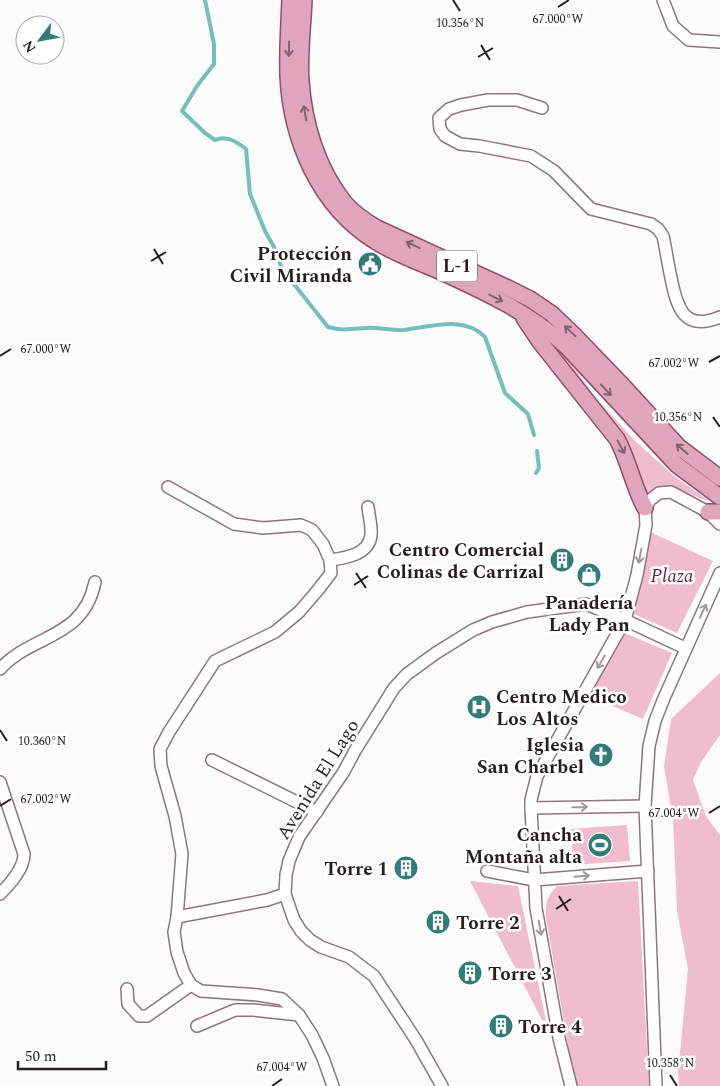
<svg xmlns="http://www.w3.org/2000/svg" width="720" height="1086" viewBox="0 0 720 1086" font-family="Spectral,serif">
<rect width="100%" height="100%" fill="#fbfbfb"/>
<g fill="#efbdce">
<polygon points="543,333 578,373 595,397 634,440 674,476 711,502 673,488 655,488 641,501 637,470 627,444 540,334"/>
<polygon points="648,531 713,561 677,633 629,612"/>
<polygon points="620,631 672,653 643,719 591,697"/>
<polygon points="720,673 720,735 701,762 693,780 706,816 720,835 720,1086 679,1086 678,1073 688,969 677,911 673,818 664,767 671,719"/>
<polygon points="627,825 630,861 573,865 571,829"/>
<polygon points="470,881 518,886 546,1021 542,1020"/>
<path d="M638,881l11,205h-74l-29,-169c-1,-13 1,-21 11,-31z"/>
</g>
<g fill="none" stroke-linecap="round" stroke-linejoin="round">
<g stroke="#75bfba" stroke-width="4">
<path d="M205,0l9,44v20l-17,22 -15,25 23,22 10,7c12,-5 22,2 31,9l4,45 15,37 9,16 8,22 46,58c14,4 24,2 38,1 13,-1 26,3 38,2 26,-3 61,-15 81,7l20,56 23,21 6,21"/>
<polyline points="536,473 539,468 537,451"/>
</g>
<defs>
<g id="minor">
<polyline points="663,0 673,26 689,40 720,42"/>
<path d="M542,108l-25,-8h-29l-27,5 -12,4 -10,9 1,11 5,7 15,8 19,2 52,10 23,15 37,38 60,15 7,5 5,7c3,14 5,28 8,42 6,30 13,54 49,39"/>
<polyline points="168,487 234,524 263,528 301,525 312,530 323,544 330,560 331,573 318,590 299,612 275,632 215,661 169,732 160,749 161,766 175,816 182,854 177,917 174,932 177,952 184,973 191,985 201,991 258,995 282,999 299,1015 312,1035 323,1058 333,1086"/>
<path d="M330,560c15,-2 39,-5 41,-25 1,-8 -2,-19 -3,-28"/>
<path d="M0,669c33,-36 83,-29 95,-87"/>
<polyline points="212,760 317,812"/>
<path d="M0,782l24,72c0,15 -14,30 -24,40"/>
<polyline points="531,808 645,806"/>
<polyline points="487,871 534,880 648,871"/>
<polyline points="177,917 267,900 285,894"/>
<polyline points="127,989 128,1004 139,1016 147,1016 191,985"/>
<polyline points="197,1026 235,1010 253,1010 299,1015"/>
<polyline points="442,1086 416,1040 374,976 349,957 321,947 310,940 301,931 294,920 285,894 286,875 289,861 299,837 343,773 356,749 394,688 407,674 436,653 473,630 492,622 527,612 586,604 625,620 685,648"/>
<polyline points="571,1086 559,1038 536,908 531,808 531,800 537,776 625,620 637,575 646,525 645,508 650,500 659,493 671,492 708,512 720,524"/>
<polyline points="656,1086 645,806 649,746 655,721 664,698 720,573"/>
</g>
<g id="major">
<path d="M290,0c-1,25 -3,51 -2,76 3,64 31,130 87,165 18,12 41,20 62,29 46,21 92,42 130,77l110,118 43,32"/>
<path d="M304,0c-1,26 -5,54 -3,81 3,42 16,87 43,121 9,11 21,19 33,26l131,60 22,11 22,15 21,20 51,53 55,60 41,31"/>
<path d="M524,318l16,24 77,97c12,22 16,47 28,69"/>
<polyline points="708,512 720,512"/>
</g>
</defs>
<use href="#minor" stroke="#90747e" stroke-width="14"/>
<use href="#major" stroke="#904e68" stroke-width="18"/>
<use href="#minor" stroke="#fff" stroke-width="11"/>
<use href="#major" stroke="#dea5bc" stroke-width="15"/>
</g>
<defs><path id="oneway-shaft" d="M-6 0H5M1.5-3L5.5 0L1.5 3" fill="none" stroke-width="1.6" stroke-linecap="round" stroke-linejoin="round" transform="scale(1.25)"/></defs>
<g stroke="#83616e">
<use href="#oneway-shaft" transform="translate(289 49) rotate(91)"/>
<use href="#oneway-shaft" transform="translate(305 113) rotate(-100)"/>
<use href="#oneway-shaft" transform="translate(413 245) rotate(-156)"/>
<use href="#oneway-shaft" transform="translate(496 298) rotate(27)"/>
<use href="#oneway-shaft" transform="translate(570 331) rotate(-137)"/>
<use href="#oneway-shaft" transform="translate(606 390) rotate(47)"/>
<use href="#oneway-shaft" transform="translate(621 447) rotate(62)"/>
<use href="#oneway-shaft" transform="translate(682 449) rotate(-139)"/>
</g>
<g stroke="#9e999b">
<use href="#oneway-shaft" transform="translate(640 556) rotate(101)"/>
<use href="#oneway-shaft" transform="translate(703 611) rotate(-65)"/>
<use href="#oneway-shaft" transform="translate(601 662) rotate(120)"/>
<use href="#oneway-shaft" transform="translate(580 807) rotate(-1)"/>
<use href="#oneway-shaft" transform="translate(582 876) rotate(-5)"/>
<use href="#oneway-shaft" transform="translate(540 928) rotate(80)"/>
</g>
<path fill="none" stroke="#281d21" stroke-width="2" d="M453,0l7,11M558,7l11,-7M481,45l9,15M478,57l15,-9M154,249l9,15M151,261l15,-9M0,356l11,-7M709,362l11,-6M713,417l7,10M356,573l10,15M354,585l14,-9M0,730l7,11M0,806l11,-7M709,813l11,-7M559,896l9,15M556,909l15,-10M670,1075l7,11M272,1086l10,-7"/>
<defs>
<symbol id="civic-disc" viewBox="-11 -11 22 22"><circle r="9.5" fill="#327b76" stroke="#fff"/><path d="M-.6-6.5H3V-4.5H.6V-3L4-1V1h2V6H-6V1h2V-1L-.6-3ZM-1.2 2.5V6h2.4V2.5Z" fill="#fff"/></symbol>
<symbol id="building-disc" viewBox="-11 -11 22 22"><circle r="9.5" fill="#327b76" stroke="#fff"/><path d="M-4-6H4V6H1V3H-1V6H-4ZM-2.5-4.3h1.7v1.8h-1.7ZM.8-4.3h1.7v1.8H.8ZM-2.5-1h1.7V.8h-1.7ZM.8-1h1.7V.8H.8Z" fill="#fff"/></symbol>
<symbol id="shop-disc" viewBox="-11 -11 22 22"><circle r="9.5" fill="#327b76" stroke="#fff"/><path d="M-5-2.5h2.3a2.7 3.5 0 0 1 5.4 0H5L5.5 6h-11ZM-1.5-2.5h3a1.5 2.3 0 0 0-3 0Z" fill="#fff"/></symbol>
<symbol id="hospital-disc" viewBox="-11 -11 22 22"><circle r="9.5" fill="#327b76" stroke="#fff"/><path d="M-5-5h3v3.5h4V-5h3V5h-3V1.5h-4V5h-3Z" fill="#fff"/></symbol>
<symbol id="church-disc" viewBox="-11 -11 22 22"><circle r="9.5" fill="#327b76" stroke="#fff"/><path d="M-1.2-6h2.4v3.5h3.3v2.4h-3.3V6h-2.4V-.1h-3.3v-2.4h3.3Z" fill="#fff"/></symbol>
<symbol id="stadium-disc" viewBox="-11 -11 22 22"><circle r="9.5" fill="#327b76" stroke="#fff"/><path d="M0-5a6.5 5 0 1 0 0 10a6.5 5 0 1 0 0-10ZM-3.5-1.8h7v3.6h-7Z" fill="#fff"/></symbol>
</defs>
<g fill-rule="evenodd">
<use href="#civic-disc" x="356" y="250" width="28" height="28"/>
<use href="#building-disc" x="548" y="546" width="28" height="28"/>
<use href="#shop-disc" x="575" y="561" width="28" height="28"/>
<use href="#hospital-disc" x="465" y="693" width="28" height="28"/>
<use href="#church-disc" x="587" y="741" width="28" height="28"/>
<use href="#stadium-disc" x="586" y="831" width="28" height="28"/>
<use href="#building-disc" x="392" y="854" width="28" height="28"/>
<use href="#building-disc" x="424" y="908" width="28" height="28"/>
<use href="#building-disc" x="456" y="959" width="28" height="28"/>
<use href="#building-disc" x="487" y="1012" width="28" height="28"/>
</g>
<g text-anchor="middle" stroke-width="5" stroke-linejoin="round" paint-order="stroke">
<rect fill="#fff" stroke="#686164" stroke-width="1" x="437" y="250.5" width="40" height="31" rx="4"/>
<g font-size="18" font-weight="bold" fill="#281d21">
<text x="457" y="272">L-1</text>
</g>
<g font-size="19" font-weight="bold" fill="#281d21" stroke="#fff" text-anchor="end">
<text x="352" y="260">Protección<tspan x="352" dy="22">Civil Miranda</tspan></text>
<text x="544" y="556">Centro Comercial<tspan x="544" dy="22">Colinas de Carrizal</tspan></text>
<text x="589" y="609" text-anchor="middle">Panadería<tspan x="589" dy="22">Lady Pan</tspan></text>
<text x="496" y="703" text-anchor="start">Centro Medico<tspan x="496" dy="22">Los Altos</tspan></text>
<text x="584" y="751">Iglesia<tspan x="584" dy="22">San Charbel</tspan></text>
<text x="582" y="841">Cancha<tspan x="582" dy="22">Montaña alta</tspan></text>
<text x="388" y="875">Torre 1</text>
<text x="456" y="929" text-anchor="start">Torre 2</text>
<text x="488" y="980" text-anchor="start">Torre 3</text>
<text x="518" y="1033" text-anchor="start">Torre 4</text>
</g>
<g font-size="19" font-style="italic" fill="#631e3d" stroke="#fff">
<text x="672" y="582">Plaza</text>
</g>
<g font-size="19" fill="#281d21" stroke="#fff">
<text transform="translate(317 779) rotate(-58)" y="7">Avenida El Lago</text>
</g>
</g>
<g font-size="12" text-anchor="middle" fill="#281d21" stroke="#fff" stroke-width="5" stroke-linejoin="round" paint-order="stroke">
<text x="558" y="23">67.000°W</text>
<text x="460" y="27">10.356°N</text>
<text x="46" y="353">67.000°W</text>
<text x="674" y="367">67.002°W</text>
<text x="678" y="421">10.356°N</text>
<text x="42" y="745">10.360°N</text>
<text x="46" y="803">67.002°W</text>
<text x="674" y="817">67.004°W</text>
<text x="670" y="1067">10.358°N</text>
<text x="282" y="1071">67.004°W</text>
</g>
<g transform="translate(40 40) rotate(238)"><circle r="24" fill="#ffffff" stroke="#a9a5a6"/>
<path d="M0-4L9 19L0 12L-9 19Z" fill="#327b76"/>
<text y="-8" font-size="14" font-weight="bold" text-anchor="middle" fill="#281d21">N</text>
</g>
<path d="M18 1061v8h88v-8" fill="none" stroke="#281d21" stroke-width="2.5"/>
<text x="25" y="1061" font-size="15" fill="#281d21" stroke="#ffffff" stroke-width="4" paint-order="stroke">50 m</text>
</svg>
